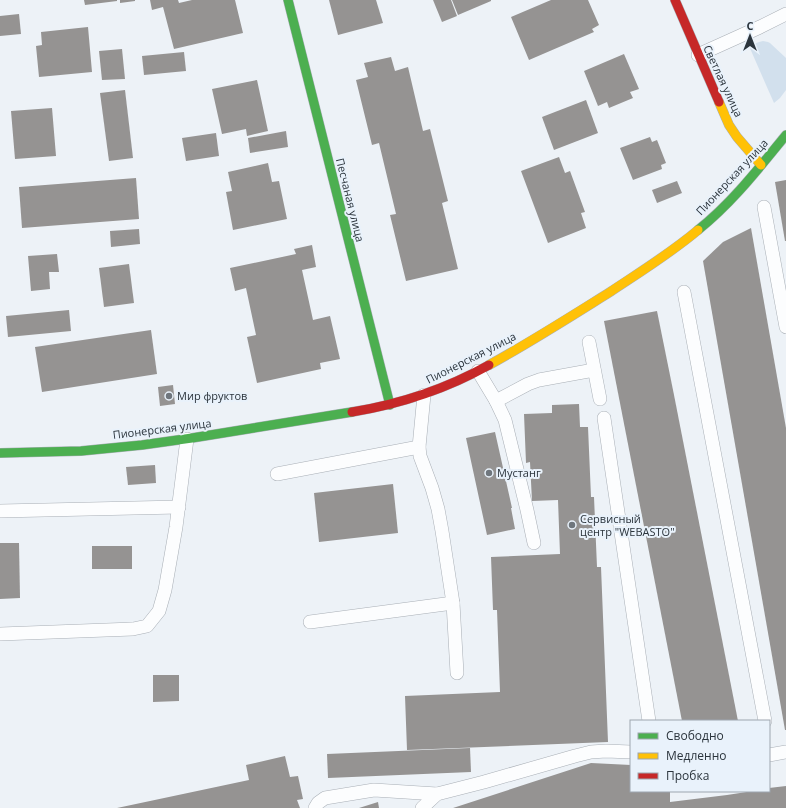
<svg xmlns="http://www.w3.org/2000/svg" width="786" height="808" viewBox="0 0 786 808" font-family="'Open Sans',sans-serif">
<rect width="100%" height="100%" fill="#edf2f7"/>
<polygon fill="#d2e0ed" points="763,41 768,42 770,43 786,58 786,90 780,98 774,103 749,46 759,42"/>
<g fill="#959392">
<polygon points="84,0 117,0 117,1 85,5"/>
<polygon points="120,0 135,0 135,1 120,3"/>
<polygon points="150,0 178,0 179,3 192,0 235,0 243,33 174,49 163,7 152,10"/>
<polygon points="329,0 376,0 383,23 338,35"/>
<polygon points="433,0 451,0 457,16 442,22"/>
<polygon points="452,0 491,0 491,1 458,15"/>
<polygon points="551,0 588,0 599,25 592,29 594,32 529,60 511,17"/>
<polygon points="19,14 21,34 0,36 0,16"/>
<polygon points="88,27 92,72 39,77 36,46 42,45 41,32"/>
<polygon points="122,49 125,79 102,80 99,51"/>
<polygon points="184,52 186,71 144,75 142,56"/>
<polygon points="624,54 639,89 630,92 633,98 609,108 607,102 598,106 584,71"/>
<polygon points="391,57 395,71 408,67 423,131 430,129 448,201 442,203 458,269 406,281 390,215 396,214 379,143 372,145 356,80 368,77 364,63"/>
<polygon points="257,80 268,131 247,136 246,129 222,134 212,89"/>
<polygon points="125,90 133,158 109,161 100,93"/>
<polygon points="586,100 598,133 554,150 542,117"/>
<polygon points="52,108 56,156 15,159 11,111"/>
<polygon points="286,131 288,147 250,153 248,138"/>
<polygon points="216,133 219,156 186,161 182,138"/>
<polygon points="650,137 652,142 657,140 666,163 661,165 662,169 633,180 620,148"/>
<polygon points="559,157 565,173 570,171 585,212 581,213 586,228 548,243 521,171"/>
<polygon points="268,163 272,182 279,181 287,219 233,230 226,192 232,191 228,172"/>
<polygon points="136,178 139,219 22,228 19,187"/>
<polygon points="786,180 786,241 785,241 775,182"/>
<polygon points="677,181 682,193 657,203 652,190"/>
<polygon points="751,228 786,428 786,730 785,730 703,261 723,242"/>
<polygon points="139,229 140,244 111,247 110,231"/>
<polygon points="312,245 316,267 302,270 313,320 330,316 340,359 320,363 321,369 257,383 247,337 256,335 246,288 235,291 230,268 296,254 294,249"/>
<polygon points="57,254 59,272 49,272 50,289 31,291 28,256"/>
<polygon points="129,264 134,303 104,307 99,268"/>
<polygon points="69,310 71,331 8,337 6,316"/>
<polygon points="657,311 674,395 738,721 682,721 604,321"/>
<polygon points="151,330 157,374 42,392 35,347"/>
<polygon points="173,385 175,404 160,406 158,387"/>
<polygon points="579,404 580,427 588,427 591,497 594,497 597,567 601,567 608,742 407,750 405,696 500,692 497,610 493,610 491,557 560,554 558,500 532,501 530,462 526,463 524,414 552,413 552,405"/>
<polygon points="495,432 512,508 511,508 515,529 487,535 466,438"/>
<polygon points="155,465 156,483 128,485 126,467"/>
<polygon points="393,484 398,533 319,542 314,493"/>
<polygon points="0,543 19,543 20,598 0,599"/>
<rect x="92" y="546" width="40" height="23"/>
<polygon points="153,675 179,675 179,701 153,702"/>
<polygon points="470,748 471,772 328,778 327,754"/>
<polygon points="285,756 290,777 298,776 303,799 297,800 300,808 117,808 249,780 246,765"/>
<polygon points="591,763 631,765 631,791 670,791 670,802 727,795 753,791 769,791 769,788 786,786 786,808 453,808"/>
<polygon points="378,802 379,808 359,808"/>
</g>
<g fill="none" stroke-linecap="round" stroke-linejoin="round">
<defs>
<g id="lane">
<polyline points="698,55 760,27 786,14"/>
<polyline points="764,207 786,327"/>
<polyline points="684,292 765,721"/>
<polyline points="589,342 600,399"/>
<polyline points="478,371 496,401 505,420 527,510 534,543"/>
<polyline points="424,395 419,447 420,456 432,488 438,509 442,531 453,603 457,673"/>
<polyline points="496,401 528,384 539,380 594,370"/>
<polyline points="604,418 649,721"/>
<polyline points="277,474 419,447"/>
<polyline points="0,511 179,507"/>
<polyline points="310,622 453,603"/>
<polyline points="0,634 133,629 147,626 159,611 165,590 176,527 187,439"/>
<polyline points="769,755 786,752"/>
<polyline points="315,808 318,803 325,798 374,790 437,794"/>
<polyline points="422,808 437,794 484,782 575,756 591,752 606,751 631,752"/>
</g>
<g id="fast">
<polyline points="288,0 390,405"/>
<path d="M698,230c34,-27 61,-62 88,-95"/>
<polyline points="0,453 81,451 142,445 192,438 352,412"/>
</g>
<g id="slow">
<polyline points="719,102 729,125 737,137 761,165"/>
<path d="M489,365c42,-23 81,-48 121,-73 30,-20 61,-39 88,-62"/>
</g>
<g id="jam">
<polyline points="675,0 719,102"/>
<path d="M352,412c49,-8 94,-23 137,-47"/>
</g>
</defs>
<use href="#lane" stroke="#a9afb6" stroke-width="14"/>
<use href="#fast" stroke="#a9afb6" stroke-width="10"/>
<use href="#slow" stroke="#a9afb6" stroke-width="10"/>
<use href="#jam" stroke="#a9afb6" stroke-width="10"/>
<use href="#lane" stroke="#fcfdfe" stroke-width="13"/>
<use href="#fast" stroke="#4caf50" stroke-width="9"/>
<use href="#slow" stroke="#ffc107" stroke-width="9"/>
<use href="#jam" stroke="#c62828" stroke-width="9"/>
</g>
<g fill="#6f767d" stroke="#e9f2fb" stroke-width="1.5">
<circle cx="169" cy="396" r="4"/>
<circle cx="489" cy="473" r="4"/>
<circle cx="572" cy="525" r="4"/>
</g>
<g text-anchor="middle" stroke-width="4" stroke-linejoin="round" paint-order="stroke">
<g font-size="11" fill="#2b343c" stroke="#e9f2fb">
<text transform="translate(723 81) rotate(65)" y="4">Светлая улица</text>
<text transform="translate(732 177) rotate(-47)" y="4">Пионерская улица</text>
<text transform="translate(350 200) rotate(76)" y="4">Песчаная улица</text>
<text transform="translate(471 358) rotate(-27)" y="4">Пионерская улица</text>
<text transform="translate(162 429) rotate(-7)" y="4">Пионерская улица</text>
</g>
<g font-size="11" fill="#2b343c" stroke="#e9f2fb" text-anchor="start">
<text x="177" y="400">Мир фруктов</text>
<text x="497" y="477">Мустанг</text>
<text x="580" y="523">Сервисный<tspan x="580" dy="13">центр "WEBASTO"</tspan></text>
</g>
</g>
<rect x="630" y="720" width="140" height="72" fill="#e9f2fb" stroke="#9da6af"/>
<rect x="638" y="733" width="20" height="6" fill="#4caf50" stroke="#9da6af"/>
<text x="666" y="740" font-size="12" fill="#2b343c">Свободно</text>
<rect x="638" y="753" width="20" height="6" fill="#ffc107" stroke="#9da6af"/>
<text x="666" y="760" font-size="12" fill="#2b343c">Медленно</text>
<rect x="638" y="773" width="20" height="6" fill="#c62828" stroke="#9da6af"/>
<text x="666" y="780" font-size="12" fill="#2b343c">Пробка</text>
<g transform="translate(750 36)" stroke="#e9f2fb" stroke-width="3" paint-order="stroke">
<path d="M0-3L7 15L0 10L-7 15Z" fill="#2b343c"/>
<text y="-6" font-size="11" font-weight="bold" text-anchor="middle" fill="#2b343c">С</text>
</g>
</svg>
